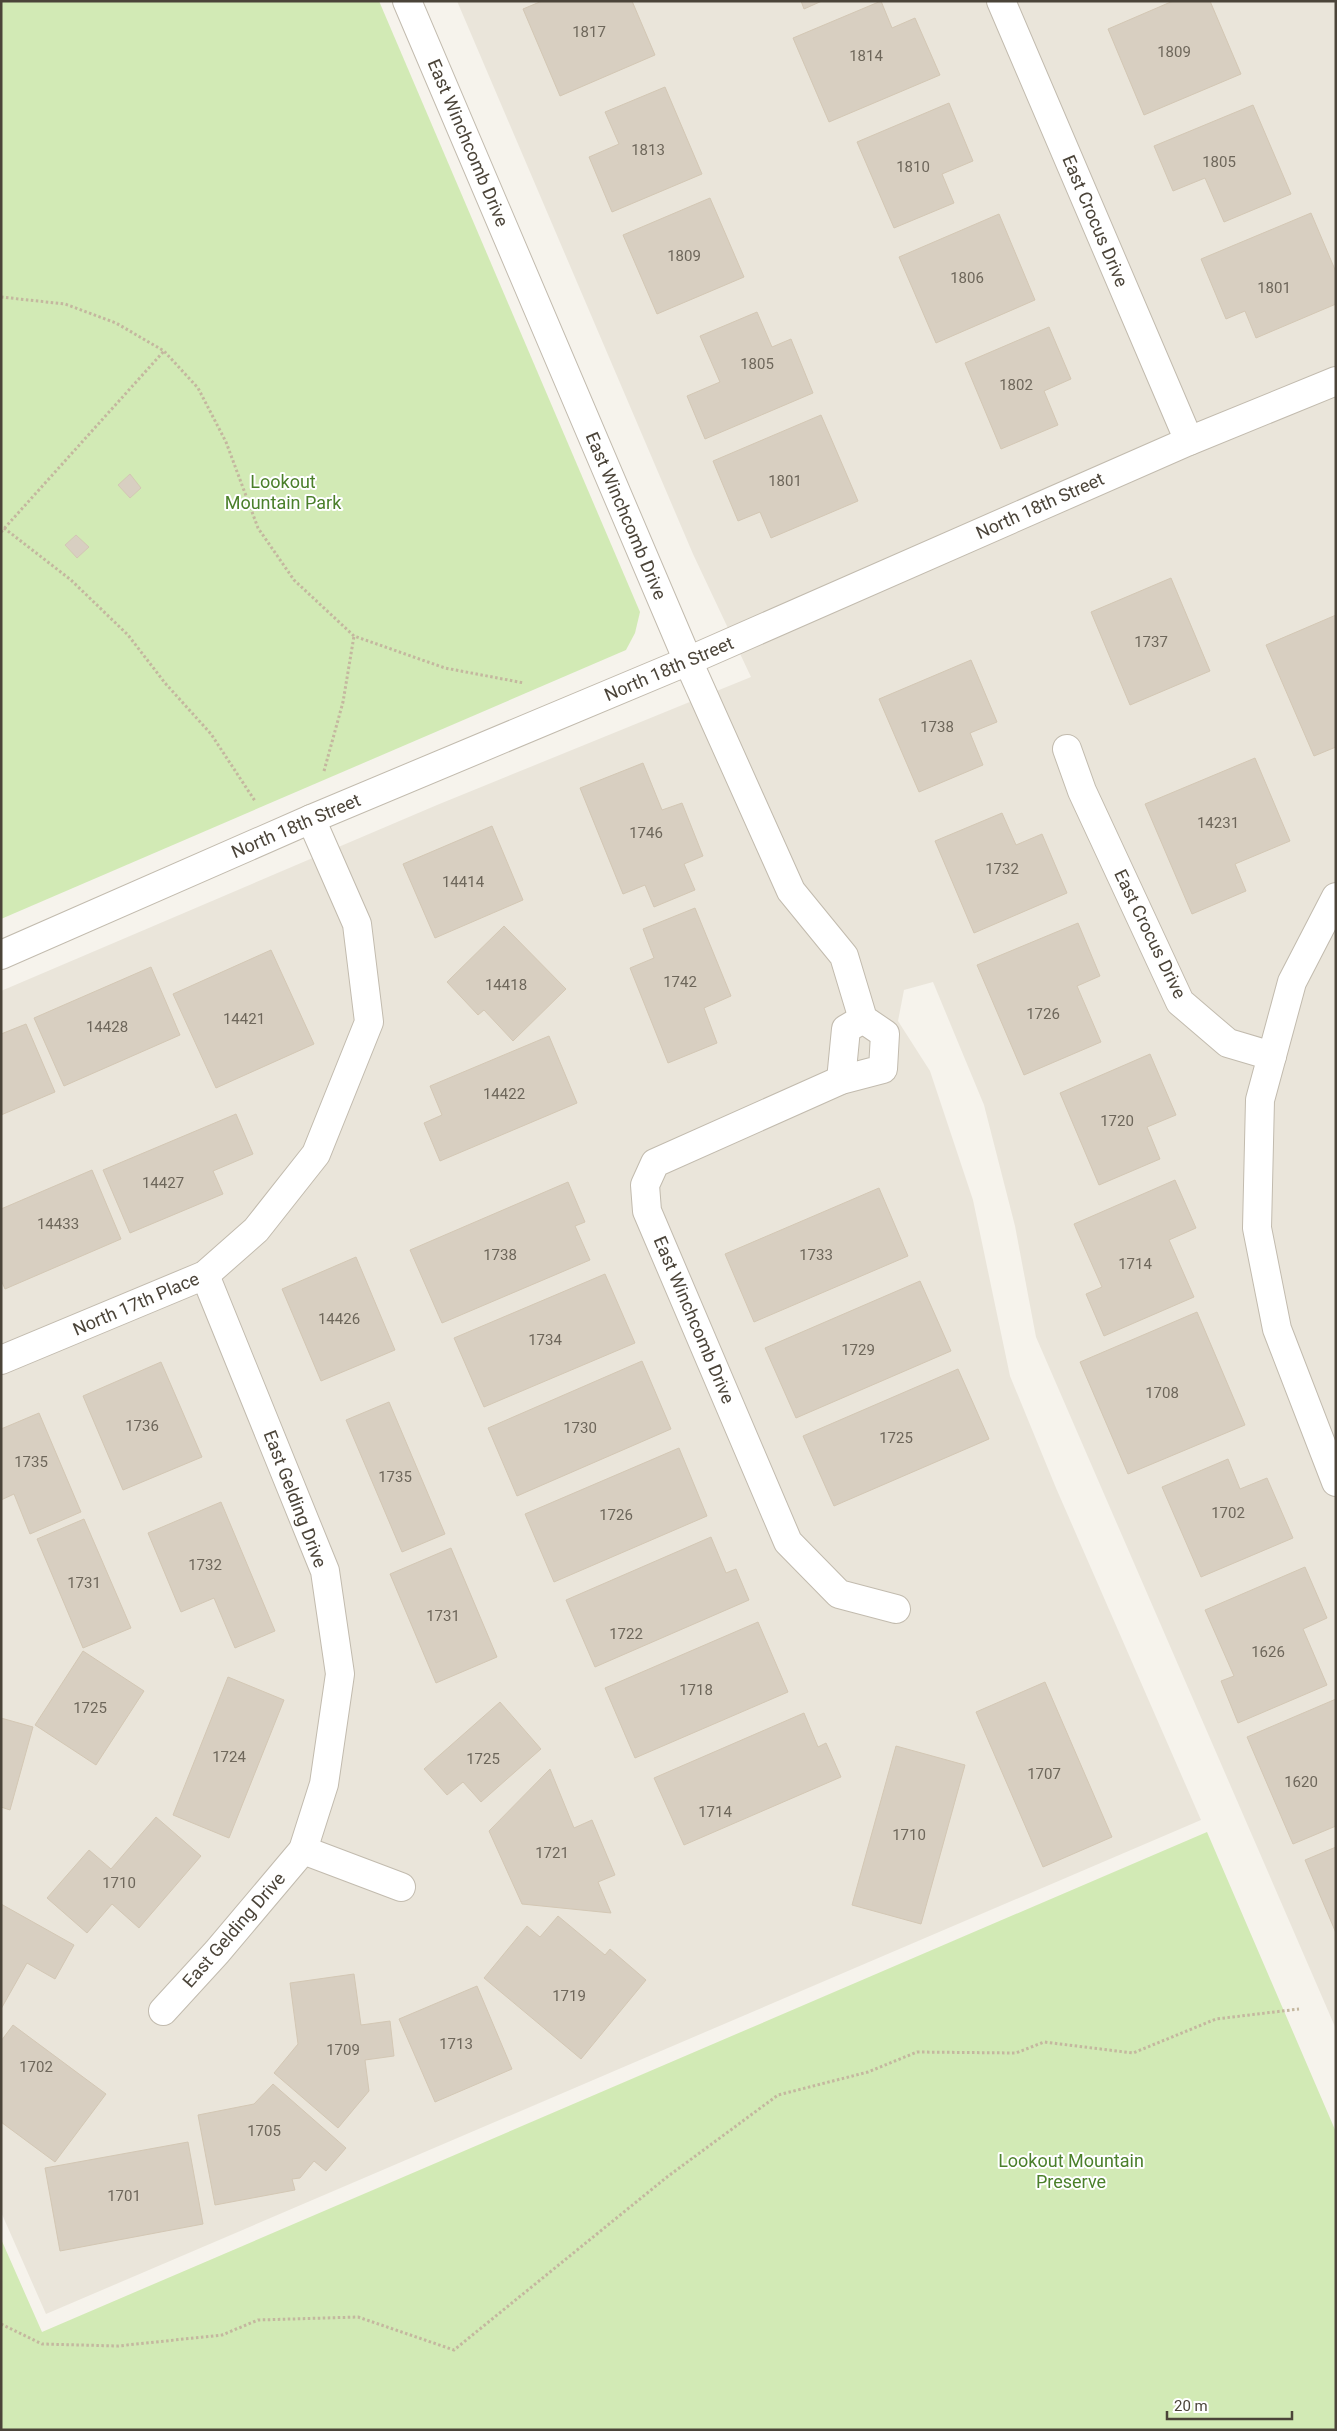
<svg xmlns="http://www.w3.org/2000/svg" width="1337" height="2431" viewBox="0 0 1337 2431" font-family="Roboto,sans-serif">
<rect width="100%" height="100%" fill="#f6f3ec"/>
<polygon fill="#eae5da" points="457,1 1336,1 1336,2029 1036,1337 1015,1226 984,1105 933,982 904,990 898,1021 930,1071 973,1200 1010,1376 1056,1488 1201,1820 46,2314 1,2212 1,991 437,805 751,677 693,554"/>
<g fill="#d2eab5">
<polygon points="1,1 379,1 640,612 635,633 626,650 1,919"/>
<polygon points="1207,1832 1336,2132 1336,2430 1,2430 1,2239 42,2332"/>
</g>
<g fill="#d8cfc1" stroke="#d3c7b4">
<polygon points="542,1 632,1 655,55 560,96 523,9"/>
<polygon points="801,1 822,1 804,9"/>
<polygon points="881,1 892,28 915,18 940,75 829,122 793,38"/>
<polygon points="1173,1 1210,1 1241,74 1144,115 1108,29"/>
<polygon points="665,87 702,174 612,212 589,157 619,144 605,112"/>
<polygon points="949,103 973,161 942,174 954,203 894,228 857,142"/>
<polygon points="1253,105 1291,194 1224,222 1205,178 1173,191 1154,146"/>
<polygon points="710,198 744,277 657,314 623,235"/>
<polygon points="1311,213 1336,272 1336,304 1256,338 1245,311 1226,319 1201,259"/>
<polygon points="999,214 1035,300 936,343 899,257"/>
<polygon points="757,312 772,347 791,339 813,393 705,439 687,396 720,382 700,336"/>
<polygon points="1049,327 1071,379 1044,391 1058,425 1001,449 965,363"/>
<polygon points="821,415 858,501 771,538 760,512 738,521 713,461"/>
<polygon points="130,474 141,488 130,498 118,485"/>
<polygon points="76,535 89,547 77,558 65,545"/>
<polygon points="1171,578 1210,671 1130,705 1091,612"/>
<polygon points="1336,615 1336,747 1314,756 1266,645"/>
<polygon points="971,660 997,722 970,733 983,765 919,792 879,699"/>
<polygon points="1255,758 1290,841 1235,864 1246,891 1192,914 1145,804"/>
<polygon points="643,763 662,810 682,803 703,856 684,864 695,890 654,907 645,885 623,894 580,788"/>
<polygon points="1002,813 1016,845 1042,834 1067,893 974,933 935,841"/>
<polygon points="492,826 523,900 435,938 403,864"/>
<polygon points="695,908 731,996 704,1008 717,1043 668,1063 630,968 654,958 643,929"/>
<polygon points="1078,923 1100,976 1077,986 1101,1042 1024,1075 977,965"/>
<polygon points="504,926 566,989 513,1041 484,1010 478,1015 447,982"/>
<polygon points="271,950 314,1044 216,1088 173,994"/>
<polygon points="151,967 180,1035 64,1086 34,1018"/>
<polygon points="26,1024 55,1092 1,1115 1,1034"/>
<polygon points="549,1036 577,1103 440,1161 424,1123 442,1115 430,1086"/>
<polygon points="1150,1054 1176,1115 1147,1127 1160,1159 1099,1185 1060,1093"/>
<polygon points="236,1114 253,1154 213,1171 223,1194 130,1233 103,1170"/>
<polygon points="92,1170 121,1239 5,1289 1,1280 1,1209"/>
<polygon points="1175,1180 1196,1228 1169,1240 1194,1297 1104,1336 1086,1294 1102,1287 1074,1224"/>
<polygon points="568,1182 585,1222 575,1226 590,1260 442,1323 410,1250"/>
<polygon points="879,1188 908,1256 754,1322 725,1254"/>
<polygon points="356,1257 395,1350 321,1381 282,1289"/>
<polygon points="605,1274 635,1343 484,1407 454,1338"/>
<polygon points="920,1281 951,1351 796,1418 765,1348"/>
<polygon points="1197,1312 1245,1425 1128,1474 1080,1362"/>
<polygon points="642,1361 671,1429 517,1496 488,1428"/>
<polygon points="161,1362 202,1457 123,1490 83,1396"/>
<polygon points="958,1369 989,1439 834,1506 803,1436"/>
<polygon points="389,1402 445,1534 402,1552 346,1420"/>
<polygon points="39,1413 81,1512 30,1534 14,1494 1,1500 1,1429"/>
<polygon points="679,1448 707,1516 554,1582 525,1514"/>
<polygon points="1228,1459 1240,1489 1267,1478 1293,1538 1201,1577 1162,1487"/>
<polygon points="221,1502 275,1631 235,1648 214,1598 181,1612 148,1533"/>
<polygon points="84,1519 131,1628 83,1648 37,1539"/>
<polygon points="711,1537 726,1573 736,1569 749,1600 595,1667 566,1600"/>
<polygon points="451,1548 497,1657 436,1683 390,1574"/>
<polygon points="1305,1567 1327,1618 1303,1629 1327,1685 1238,1723 1221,1681 1234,1676 1205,1610"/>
<polygon points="758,1622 788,1692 635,1758 605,1688"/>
<polygon points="83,1651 144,1691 96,1765 35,1725"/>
<polygon points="228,1677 284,1700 229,1838 173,1815"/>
<polygon points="1045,1682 1112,1837 1043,1867 976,1712"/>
<polygon points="1336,1699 1336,1826 1293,1844 1247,1737"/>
<polygon points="500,1702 541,1749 481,1802 463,1782 447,1795 424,1769"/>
<polygon points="804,1713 818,1747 826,1743 841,1777 684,1845 654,1778"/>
<polygon points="1,1718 33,1727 10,1810 1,1807"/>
<polygon points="896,1746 965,1765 921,1924 852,1905"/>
<polygon points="550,1769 574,1828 592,1820 615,1875 598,1882 611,1913 522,1904 489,1831"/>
<polygon points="156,1817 201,1856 139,1928 112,1904 87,1933 47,1898 89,1850 111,1869"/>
<polygon points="1336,1847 1336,1933 1305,1860"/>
<polygon points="1,1904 74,1945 55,1979 27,1963 1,2009"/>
<polygon points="558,1916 605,1955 610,1949 646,1980 581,2059 484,1978 527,1926 540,1937"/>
<polygon points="354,1974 361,2025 390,2021 394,2056 365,2060 369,2091 338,2128 274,2073 298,2044 290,1983"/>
<polygon points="477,1986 512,2069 435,2102 399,2019"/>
<polygon points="13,2025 106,2094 55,2162 1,2122 1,2041"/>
<polygon points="273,2084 346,2148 326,2171 314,2161 300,2178 292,2179 295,2190 215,2205 198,2115 254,2104"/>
<polygon points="188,2142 203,2224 60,2251 45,2168"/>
</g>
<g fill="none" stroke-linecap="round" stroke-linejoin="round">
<defs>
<g id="minor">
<polyline points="407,1 688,661 791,891 844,956 863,1019 885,1034 883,1069 841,1080 655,1163 645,1185 647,1211 788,1542 839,1594 896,1609"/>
<polyline points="1001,1 1189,441"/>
<polyline points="1067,749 1082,791 1180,1002 1228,1043 1272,1056"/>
<polyline points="1336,897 1292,982 1260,1100 1257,1228 1277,1329 1336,1482"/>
<polyline points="1,955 311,819 688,661 1189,441 1336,381"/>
<polyline points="841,1080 846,1029 863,1019"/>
<polyline points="1,1360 205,1275 256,1230 316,1154 369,1022 357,924 311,819"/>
<polyline points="303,1850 401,1887"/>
<polyline points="163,2011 217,1952 303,1850 324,1784 340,1674 325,1571 205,1275"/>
</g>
</defs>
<use href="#minor" stroke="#c2bbae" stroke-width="30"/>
<g stroke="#c4b79f" stroke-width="3" stroke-dasharray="2.5 2.5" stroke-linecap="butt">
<polyline points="1,297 65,304 116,323 164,351 198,388 226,442 258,528 294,580 354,636 445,668 524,683"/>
<polyline points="4,528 71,580 128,635 165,683 211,734 255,801"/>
<polyline points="1,532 164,351"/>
<polyline points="324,771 343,702 354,636"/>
<polyline points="1,2324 42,2344 118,2346 222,2335 258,2320 358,2317 454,2350 667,2177 778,2095 868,2072 917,2052 1016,2053 1044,2042 1133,2053 1216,2019 1299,2009"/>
</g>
<use href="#minor" stroke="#fff" stroke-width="28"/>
</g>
<g text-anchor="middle" stroke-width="4" stroke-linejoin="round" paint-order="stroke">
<g font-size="15" fill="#6e675b">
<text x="589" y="37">1817</text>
<text x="1174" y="57">1809</text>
<text x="866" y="61">1814</text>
<text x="648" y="155">1813</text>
<text x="1219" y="167">1805</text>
<text x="913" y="172">1810</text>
<text x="684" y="261">1809</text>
<text x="967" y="283">1806</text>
<text x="1274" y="293">1801</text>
<text x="757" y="369">1805</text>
<text x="1016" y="390">1802</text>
<text x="785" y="486">1801</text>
<text x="1151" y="647">1737</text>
<text x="937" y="732">1738</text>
<text x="1218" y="828">14231</text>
<text x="646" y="838">1746</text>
<text x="1002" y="874">1732</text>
<text x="463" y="887">14414</text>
<text x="680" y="987">1742</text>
<text x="506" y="990">14418</text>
<text x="1043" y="1019">1726</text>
<text x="244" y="1024">14421</text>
<text x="107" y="1032">14428</text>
<text x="504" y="1099">14422</text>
<text x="1117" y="1126">1720</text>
<text x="163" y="1188">14427</text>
<text x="58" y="1229">14433</text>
<text x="500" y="1260">1738</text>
<text x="816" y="1260">1733</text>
<text x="1135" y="1269">1714</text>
<text x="339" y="1324">14426</text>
<text x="545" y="1345">1734</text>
<text x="858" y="1355">1729</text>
<text x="1162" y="1398">1708</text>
<text x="142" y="1431">1736</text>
<text x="580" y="1433">1730</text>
<text x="896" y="1443">1725</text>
<text x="31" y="1467">1735</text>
<text x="395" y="1482">1735</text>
<text x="1228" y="1518">1702</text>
<text x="616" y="1520">1726</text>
<text x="205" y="1570">1732</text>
<text x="84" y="1588">1731</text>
<text x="443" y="1621">1731</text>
<text x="626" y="1639">1722</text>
<text x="1268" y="1657">1626</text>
<text x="696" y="1695">1718</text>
<text x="90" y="1713">1725</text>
<text x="229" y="1762">1724</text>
<text x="483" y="1764">1725</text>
<text x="1044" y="1779">1707</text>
<text x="1301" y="1787">1620</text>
<text x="715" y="1817">1714</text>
<text x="909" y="1840">1710</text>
<text x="552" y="1858">1721</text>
<text x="119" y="1888">1710</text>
<text x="569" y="2001">1719</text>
<text x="456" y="2049">1713</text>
<text x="343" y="2055">1709</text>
<text x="36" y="2072">1702</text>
<text x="264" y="2136">1705</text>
<text x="124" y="2201">1701</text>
</g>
<g font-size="18" fill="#4b4439" stroke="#fff">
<text transform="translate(468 143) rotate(67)" y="6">East Winchcomb Drive</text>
<text transform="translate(1095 221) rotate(67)" y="6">East Crocus Drive</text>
<text transform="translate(1040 506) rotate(-24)" y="6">North 18th Street</text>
<text transform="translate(626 516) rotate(67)" y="6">East Winchcomb Drive</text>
<text transform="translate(669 669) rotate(-23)" y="6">North 18th Street</text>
<text transform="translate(296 826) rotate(-23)" y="6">North 18th Street</text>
<text transform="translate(1150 934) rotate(64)" y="6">East Crocus Drive</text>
<text transform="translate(136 1304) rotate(-23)" y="6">North 17th Place</text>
<text transform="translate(694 1320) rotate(67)" y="6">East Winchcomb Drive</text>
<text transform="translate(295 1499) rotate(69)" y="6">East Gelding Drive</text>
<text transform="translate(234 1930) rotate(-49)" y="6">East Gelding Drive</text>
</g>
<g font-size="18" fill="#4a7f2a" stroke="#fff">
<text x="283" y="488">Lookout<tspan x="283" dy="21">Mountain Park</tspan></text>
<text x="1071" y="2167">Lookout Mountain<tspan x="1071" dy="21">Preserve</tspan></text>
</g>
</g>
<rect width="1337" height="2431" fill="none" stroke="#4b4439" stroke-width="5"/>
<path d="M1167 2411v8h125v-8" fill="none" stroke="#4b4439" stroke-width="2.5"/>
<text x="1174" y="2411" font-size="15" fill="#4b4439" stroke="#ffffff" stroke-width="4" paint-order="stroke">20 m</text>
</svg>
